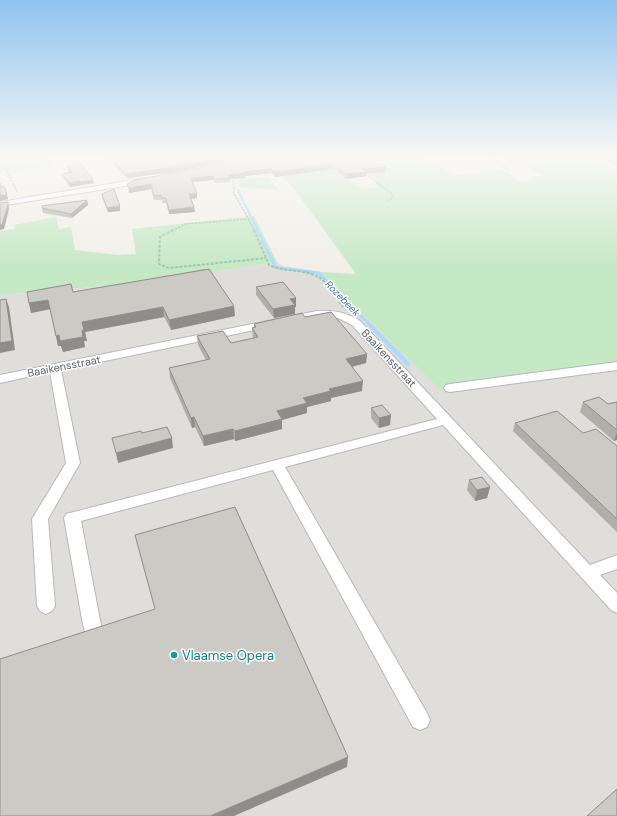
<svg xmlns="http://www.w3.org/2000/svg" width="617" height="816" viewBox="0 0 617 816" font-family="'DM Sans',sans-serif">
<rect width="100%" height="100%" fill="#f1efe8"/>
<polygon fill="#e0deda" points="277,262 282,266 321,272 443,393 617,370 617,816 0,816 0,295 139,283"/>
<g fill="#c5e8c5">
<polygon points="0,156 70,156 50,158 53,165 0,172"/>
<polygon points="408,156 418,156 456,175 502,170 519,181 532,180 529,177 543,176 519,162 510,163 500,156 589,156 617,169 617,370 443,393 321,272 356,274 295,190 282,176 316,172 315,170 329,166 346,180 350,180 361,189 378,187 373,182 378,181 354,162"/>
<polygon points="268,177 279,190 239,187 237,180"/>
<polygon points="254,216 277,262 139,283 0,295 0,231 15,229 13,225 56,217 59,229 71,227 75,250 118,255 136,254 132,229"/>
</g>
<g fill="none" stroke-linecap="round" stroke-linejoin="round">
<polyline stroke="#aadaff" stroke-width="2.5" points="238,190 258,231"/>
<polyline stroke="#aadaff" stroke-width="3" points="257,230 275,266 279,268 319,273 372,327"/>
<polyline stroke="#aadaff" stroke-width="4" points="371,326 408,364"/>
<defs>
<g id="minor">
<polygon points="146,178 150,180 149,182 0,206 0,202"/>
<path d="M317,311c16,-1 30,1 43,10l230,244 27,-10v14l-17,6 17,18v20l-6,-3 -168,-185 -158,42 142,246 3,7 -3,7 -7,3 -7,-3 -140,-257 -192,51 20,104 -2,6 -7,2 -7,-2 -2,-6 -19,-107 2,-4 371,-95 -85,-94 -14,-7 -21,-1 -256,53 19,93 -32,56 7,87 -3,5 -6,3 -6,-3 -3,-5 -5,-87 34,-56 -16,-91 -50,11v-8z"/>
<polygon points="617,362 617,370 450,392 446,391 444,388 446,385 450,384"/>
</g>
</defs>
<use href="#minor" stroke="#b5b8bc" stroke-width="2"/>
<g stroke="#9cc7a9" stroke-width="1.5" stroke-dasharray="2.5 1" stroke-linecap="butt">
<polyline points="495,156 496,161 510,171"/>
<polyline points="0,158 18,193"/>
<polyline points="1,160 68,156"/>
<polyline points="365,173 392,194 392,198 387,201"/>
<polyline points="231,177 234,185 234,193 255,231"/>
<polyline points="172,231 185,224 249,219"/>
</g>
<g stroke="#9cc7a9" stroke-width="2" stroke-dasharray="3 1.5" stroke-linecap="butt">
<polyline points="173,230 160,237 159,264 169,268 266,258"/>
<path d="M254,230l15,35c16,8 36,3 51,13 9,6 16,20 23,29"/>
</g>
<use href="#minor" fill="#fff" fill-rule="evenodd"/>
</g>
<g fill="#afaea9">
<polygon points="104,156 252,156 174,172 127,178"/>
<polygon points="265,156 386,167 385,172 367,173 366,176 346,179 333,169 275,177 271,173 245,176 245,178 230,179 230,182 215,183 214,180 192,182 197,194 197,198 191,199 194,207 195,212 169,214 166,203 162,203 162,200 154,200 151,189 129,193 128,188 127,184"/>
<polygon points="594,156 617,156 617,166"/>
<polygon points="67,166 94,183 70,187 63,177 62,174 70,172 68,170"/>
<polygon points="102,194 120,211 108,212 102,198"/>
<polygon points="87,200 88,205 72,218 43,213 42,208"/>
<polygon points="256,287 296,307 295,307 295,314 274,318 256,295"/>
<polygon points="73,292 235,316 171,330 164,317 85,332 87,341 84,341 85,347 63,352 61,346 58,346 50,309 31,313 29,303"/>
<polygon points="305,317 367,354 366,363 352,367 362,391 331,398 331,401 307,407 307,413 282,420 282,429 235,441 234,439 204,446 195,427 192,428 170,378 169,368 206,360 198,345 197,336 231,343 253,338 252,328 254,328 254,324"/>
<polygon points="583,402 608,404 617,402 617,440 614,441 580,412"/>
<polygon points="371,408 390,425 379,428 371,418"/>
<polygon points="515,423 583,433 617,446 617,532 513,431"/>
<polygon points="469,480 490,487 487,498 475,501 467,490"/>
<polygon points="135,535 347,767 155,609"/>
</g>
<g fill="#8f8d8a">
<polygon points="231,156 252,156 174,172 127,178 126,174"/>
<polygon points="333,164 333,169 275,177 275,172"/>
<polygon points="386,167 385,172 367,173 366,176 346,179 346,174 362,169"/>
<polygon points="271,169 271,173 245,176 245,178 230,179 229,175 244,172"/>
<polygon points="213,176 214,180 191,182 191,178"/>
<polygon points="93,180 94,183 70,187 69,183"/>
<polygon points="151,184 151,189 129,193 129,188"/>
<polygon points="5,187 8,199 0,201 0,196"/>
<polygon points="189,194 197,194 197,198 190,199"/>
<polygon points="87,200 88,205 72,218 71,214"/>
<polygon points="8,202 9,209 4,229 0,230 0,225"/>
<polygon points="120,206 120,211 108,212 107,208"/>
<polygon points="194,207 195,212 169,214 169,210"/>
<polygon points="296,298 296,307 295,307 295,314 274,318 273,309 290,299"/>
<polygon points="6,299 9,307 15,350 0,353 0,343"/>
<polygon points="48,300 51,309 31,313 29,303"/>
<polygon points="234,306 235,316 171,330 169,320"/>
<polygon points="163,307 164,317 85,332 87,341 84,341 85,347 63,352 61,346 58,346 56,336 82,331 82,322"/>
<polygon points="367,354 366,363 346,368 346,359"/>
<polygon points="363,381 362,391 331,398 331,401 307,407 307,413 282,420 282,429 235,441 235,431 303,398 329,389"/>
<polygon points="391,415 390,425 379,428 379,418"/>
<polygon points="194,417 195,427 192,428 191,418"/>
<polygon points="233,429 234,439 204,446 203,436"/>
<polygon points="617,432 617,440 614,441"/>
<polygon points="172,438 173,448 118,463 116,453"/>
<polygon points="490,487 487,498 475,501 477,490"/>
<polygon points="348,757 347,767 234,816 210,816"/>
</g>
<g fill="#cccac5" stroke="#8f8d8a">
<polygon points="108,156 231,156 173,167 126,174"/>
<polygon points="265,156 375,156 386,167 362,169 367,172 346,174 333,164 275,172 271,169 244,172 245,173 229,175 230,178 214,179 213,176 191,178 197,194 189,194 194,207 169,210 166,198 162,198 161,195 154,196 151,184 129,188 127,184 135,180"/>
<polygon points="608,156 617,156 617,160"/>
<polygon points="81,164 93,180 69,183 62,174 72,172 67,166"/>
<polygon points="0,183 2,187 5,187 7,195 0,196"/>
<polygon points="114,189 120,206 107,208 102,194"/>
<polygon points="87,200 71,214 42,208 42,206"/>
<polygon points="8,202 8,205 2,225 0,225 0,203"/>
<polygon points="209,269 234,306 169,320 163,307 82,322 84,330 82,331 83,337 60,341 59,335 56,336 48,300 29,303 27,292 71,284 73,292"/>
<polygon points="283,282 296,298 290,299 295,305 273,309 256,287"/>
<polygon points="6,299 12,341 0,343 0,300"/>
<polygon points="331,312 367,354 346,359 363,381 329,389 331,391 303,398 307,403 277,411 282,419 235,431 233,429 203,436 194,417 191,418 169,368 210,359 197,336 223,331 231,343 258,337 252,328 256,327 254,324 302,313 305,317"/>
<polygon points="599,397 608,404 617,402 617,430 583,402"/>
<polygon points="382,405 391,415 379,418 371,408"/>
<polygon points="557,411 583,433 596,429 617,446 617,519 515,423"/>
<polygon points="167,427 172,438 116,453 112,438 141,431 142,433"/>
<polygon points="482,477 490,487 477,490 469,480"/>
<polygon points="235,507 348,757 210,816 0,816 0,659 155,609 135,535"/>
<polygon points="617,789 617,816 587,816"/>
</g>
<linearGradient id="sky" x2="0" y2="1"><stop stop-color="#8fc3f1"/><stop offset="0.58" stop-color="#f9f8f5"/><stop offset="1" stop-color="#f9f8f5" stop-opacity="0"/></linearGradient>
<rect width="617" height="270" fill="url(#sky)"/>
<circle fill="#0f9aa8" stroke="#fff" stroke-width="1.5" cx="174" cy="655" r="4"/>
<g text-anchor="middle" stroke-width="3" stroke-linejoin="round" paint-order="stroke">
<g font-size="10" font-style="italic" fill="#4174aa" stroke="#fff">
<text transform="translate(343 298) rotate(46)" y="4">Rozebeek</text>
</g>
<g font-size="11" fill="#5f6368" stroke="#fff">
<text transform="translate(389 358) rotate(47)" y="4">Baaikensstraat</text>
<text transform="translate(64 366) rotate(-11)" y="4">Baaikensstraat</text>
</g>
<g font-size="13" fill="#0d838f" stroke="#fff" text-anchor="start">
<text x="182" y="660">Vlaamse Opera</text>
</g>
</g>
</svg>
